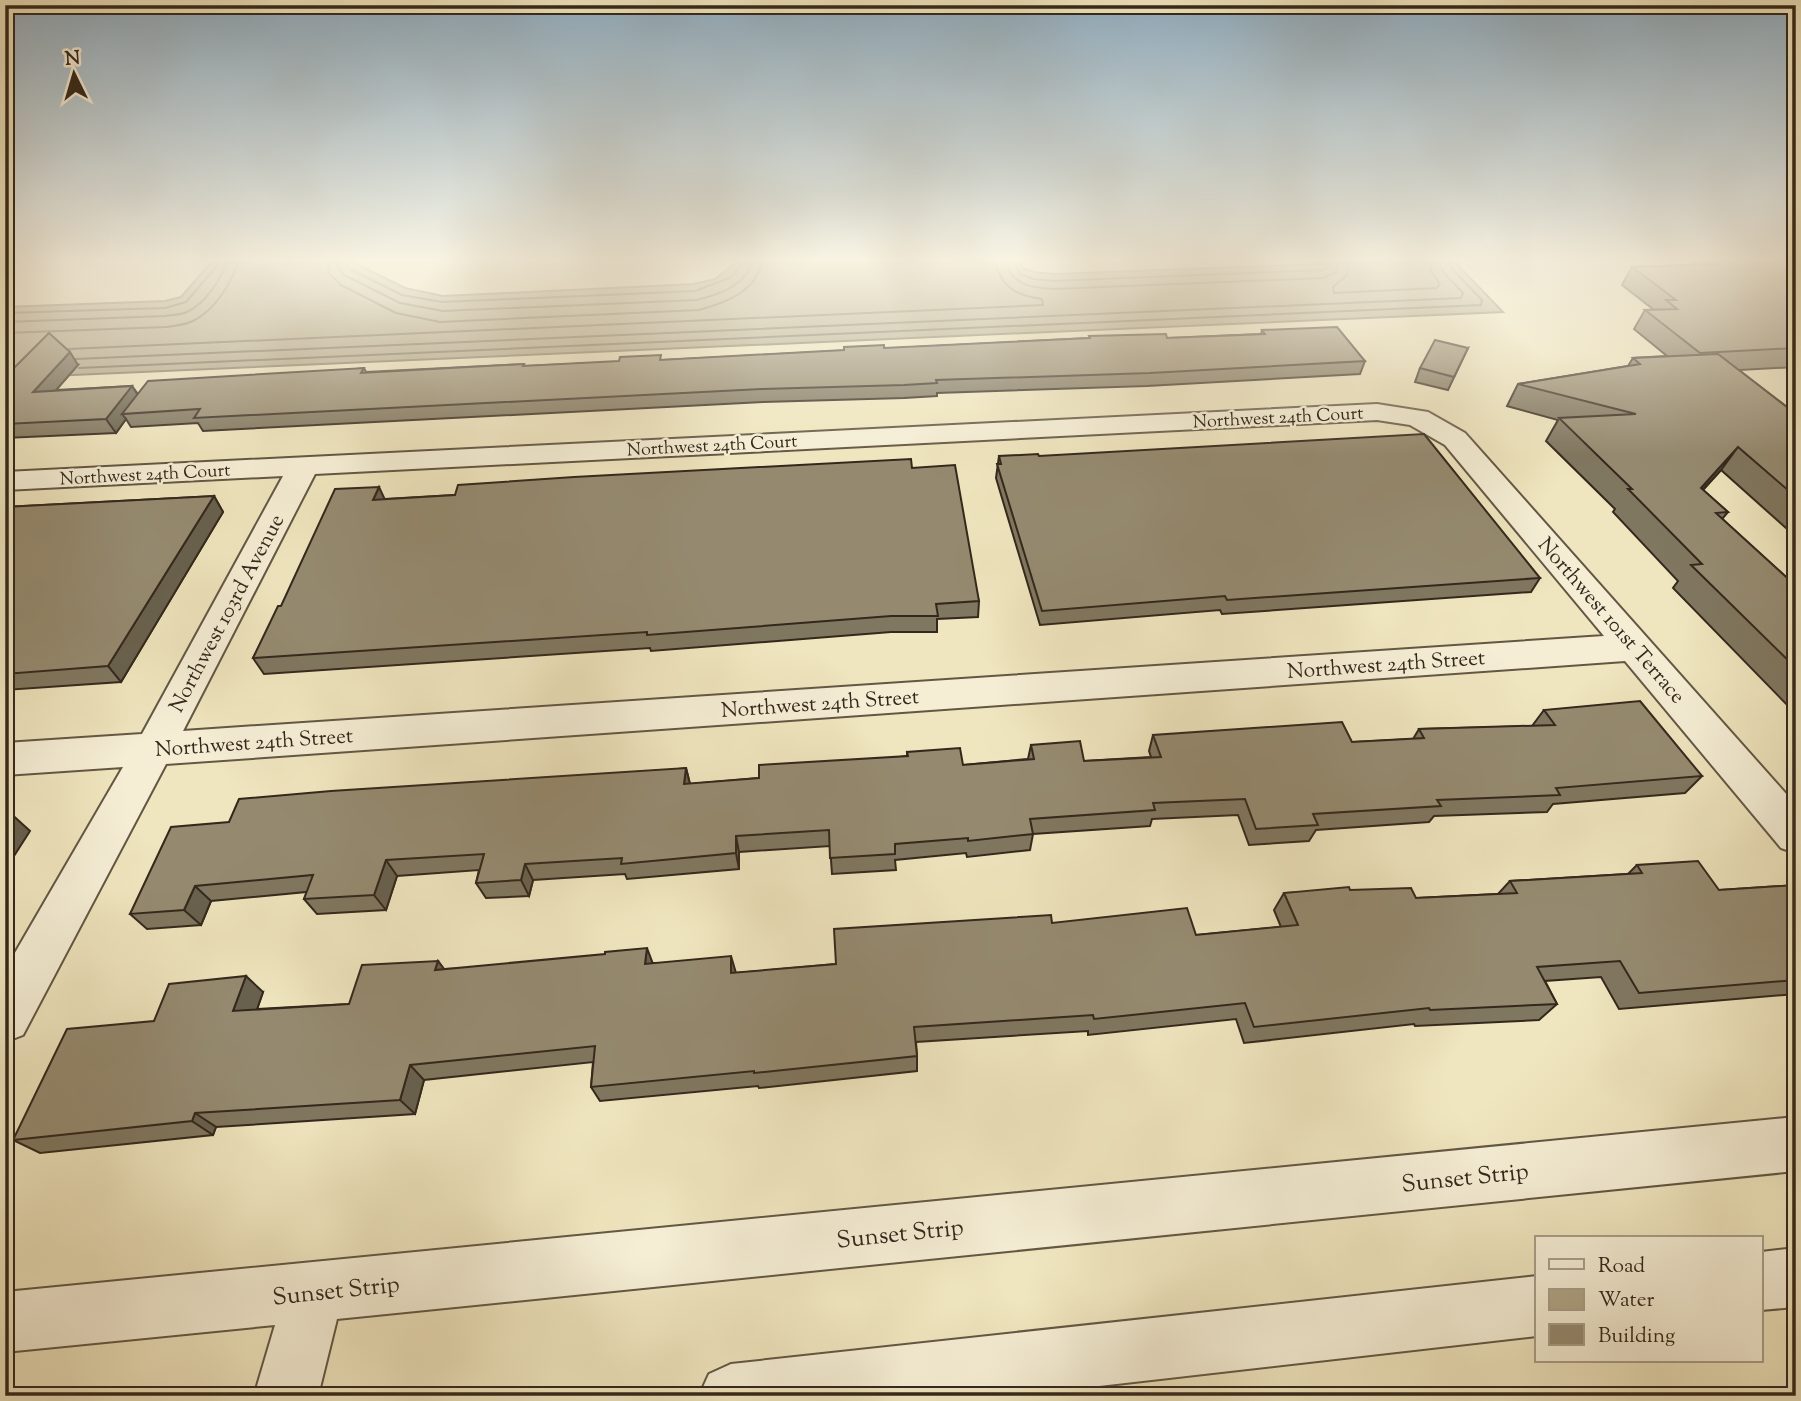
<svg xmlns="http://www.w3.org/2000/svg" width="1801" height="1401" viewBox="0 0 1801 1401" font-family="'Sorts Mill Goudy',serif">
<rect width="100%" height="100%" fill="#efe5be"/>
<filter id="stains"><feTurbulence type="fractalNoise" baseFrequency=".00286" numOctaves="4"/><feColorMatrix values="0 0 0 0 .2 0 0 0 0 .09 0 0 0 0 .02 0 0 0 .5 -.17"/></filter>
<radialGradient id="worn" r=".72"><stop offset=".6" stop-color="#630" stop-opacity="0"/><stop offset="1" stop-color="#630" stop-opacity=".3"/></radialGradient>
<polygon fill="#afa587" stroke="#7e735c" stroke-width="2" points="214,259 347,259 405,288 443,296 694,284 715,279 741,259 1020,259 1023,268 1034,272 1054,274 1452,259 1503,312 5,378 5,307 165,301 181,297"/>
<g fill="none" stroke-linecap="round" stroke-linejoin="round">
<g stroke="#726652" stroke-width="2">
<path d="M327,259l2,14 12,12 55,28 44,9 259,-12c29,-8 58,-19 64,-51"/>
<path d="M337,259l2,10 5,6 56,28 43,8 254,-11c24,-6 50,-15 56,-41"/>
<polyline points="346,259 350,269 402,295 442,302 695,291 732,277 744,259"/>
<path d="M1005,259c5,26 26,29 49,30l270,-11 12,-6 4,-13"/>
<polyline points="1014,259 1020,274 1033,279 1054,281 1323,270 1330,266 1331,259"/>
<polyline points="1350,259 1347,275 1333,287 1334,293 1437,288 1440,284 1431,272 1429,259"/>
<polyline points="5,313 165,308 186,302 217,266 219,259"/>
<path d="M5,322l160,-6c7,-1 16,-1 22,-4 18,-8 36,-35 41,-53"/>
<path d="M5,333l161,-6c9,-1 19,-2 27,-6 21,-10 41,-40 45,-62"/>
<path d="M69,349l974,-44 -1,-6c-26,-3 -43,-13 -47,-40"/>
<polyline points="76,359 1461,298 1463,293 1442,271 1439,259"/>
<polyline points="79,368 1481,305 1482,300 1450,267 1448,259"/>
</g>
<defs>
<g id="minor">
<path d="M1377,404l51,8 37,21 331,372v48l-15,-5 -156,-187 -1459,103 -143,271 -18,7v-72l118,-203 -118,8v-32l137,-9 141,-258 -278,14v-18zM1377,420l33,5 35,20 159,191 -1421,95 132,-257z"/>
<polygon points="1796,1117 1796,1171 337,1319 318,1396 254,1396 275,1325 5,1352 5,1292"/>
<polygon points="1796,1248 1796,1307 1761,1310 1761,1252"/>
<polygon points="1537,1276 1537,1336 1011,1396 699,1396 709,1374 731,1364"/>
</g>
</defs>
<use href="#minor" stroke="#635744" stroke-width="4"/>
<use href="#minor" fill="#f5eed5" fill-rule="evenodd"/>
</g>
<g fill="#807760" stroke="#34281c" stroke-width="2">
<polygon points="1695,259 1796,259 1796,367 1739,370 1796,414 1796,537 1721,470 1703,490 1728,512 1722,519 1796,586 1796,714 1673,588 1678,581 1613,512 1615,509 1546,441 1558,420 1507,406 1518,384 1628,366 1633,358 1667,356 1634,329 1645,310 1654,310 1622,285 1632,267 1691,265"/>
<polygon points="1262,330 1365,361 1360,374 1147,386 937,393 937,396 904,398 763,402 203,431 198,423 131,427 126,419 116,433 5,438 5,377 78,365 56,390 132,386 138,394 364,368 366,372 524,364 525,366 662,360 1089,338 1089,336 1167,338 1261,334"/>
<polygon points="1468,348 1448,390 1415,382 1420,368"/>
<polygon points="999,456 1039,456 1540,578 1531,592 1222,614 1220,610 1040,625 996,478"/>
<polygon points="912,468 979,601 978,617 937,619 937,632 891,632 651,651 650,648 264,674 253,658 281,606 385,499"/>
<polygon points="214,496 223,512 121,682 5,690 5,507"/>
<polygon points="1544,710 1702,776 1685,793 1553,804 1547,812 1434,816 1429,822 1316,830 1309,841 1249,845 1238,815 1152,819 1150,826 1033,834 1030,850 967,857 966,853 895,860 896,870 832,874 830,846 739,852 739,869 627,879 625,874 533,880 529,896 486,898 476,883 479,870 397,876 386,910 317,914 304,899 307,892 211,901 201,925 147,929 130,914 229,822 686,768 690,784 759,778 907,756 907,752 963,765 1028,759 1031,745 1084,761 1151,757 1149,751 1153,735 1352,742 1413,739 1419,729 1532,726"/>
<polygon points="1637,865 1719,890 1796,885 1796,994 1619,1009 1601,977 1545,981 1557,1004 1539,1020 1415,1026 1414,1024 1244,1043 1236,1019 1088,1035 1088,1031 916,1042 917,1056 917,1071 759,1088 758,1086 600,1101 591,1087 593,1062 424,1080 415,1114 216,1127 213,1135 40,1153 13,1140 154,1021 263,992 257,1009 349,1004 438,961 444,969 653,963 736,973 836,964 1052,923 1196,935 1281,927 1274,910 1284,893 1350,890 1416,898 1498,894 1510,881 1628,874"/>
</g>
<g fill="#68614e" stroke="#34281c" stroke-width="2">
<polygon points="70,352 78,365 43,405 33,392"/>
<polygon points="132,386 141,400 122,414 126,419 116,433 106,419"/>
<polygon points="1738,447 1721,470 1684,510 1701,488"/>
<polygon points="379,487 386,502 373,500"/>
<polygon points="214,496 223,512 121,682 108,666"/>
<polygon points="686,768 690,784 684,784"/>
<polygon points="8,811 30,831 5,870 5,815"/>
<polygon points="736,836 739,852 739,869 736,853"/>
<polygon points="386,860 397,876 386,910 374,895"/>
<polygon points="525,864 533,880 529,896 521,880"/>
<polygon points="195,886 211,901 201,925 184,910"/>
<polygon points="647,948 653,964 645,964"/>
<polygon points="731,956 736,973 731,973"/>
<polygon points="438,961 450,977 435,970"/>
<polygon points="246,976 263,992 251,1027 233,1011"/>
<polygon points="410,1065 424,1080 415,1114 400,1100"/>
<polygon points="195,1113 216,1127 213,1135 192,1121"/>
</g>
<g fill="#958a70" stroke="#34281c" stroke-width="2">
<polygon points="1711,259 1796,259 1796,348 1700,353 1645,310 1677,309 1666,300 1676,300 1632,267 1717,264"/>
<polygon points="1337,327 1365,361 1150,373 936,380 937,383 904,385 761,389 194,418 200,409 122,414 148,381 364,368 361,373 524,364 523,366 619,361 620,357 661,355 660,360 844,350 844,347 884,345 884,348 1090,338 1089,336 1166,334 1167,338 1265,334 1262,330"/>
<polygon points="49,333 70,352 33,392 132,386 106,419 5,424 5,377"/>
<polygon points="1435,340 1468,348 1454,377 1420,368"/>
<polygon points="1718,354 1796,414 1796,497 1738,447 1701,488 1728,512 1716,513 1796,586 1796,668 1691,565 1702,564 1628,489 1632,489 1559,418 1636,414 1518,384 1640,364 1633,358"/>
<polygon points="1424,434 1540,578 1227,600 1225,596 1042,611 997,464 1001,464 999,456 1038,454 1039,456"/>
<polygon points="911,459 912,468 955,465 979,601 936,604 938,616 891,616 647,635 647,632 253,658 278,606 281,606 335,489 379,487 373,500 455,495 458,485 574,477"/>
<polygon points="214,496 108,666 5,674 5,507"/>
<polygon points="1640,701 1702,776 1556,788 1560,795 1437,800 1441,806 1313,814 1318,825 1256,829 1245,799 1153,803 1155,810 1030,819 1033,834 968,841 968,838 895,844 895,854 830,858 829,830 736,836 736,853 621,864 622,858 525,864 521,880 476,883 484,854 386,860 374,895 304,899 313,875 195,886 184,910 130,914 171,827 229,822 239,799 331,791 686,768 684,784 759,778 759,765 908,756 907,752 960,748 963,765 1034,759 1031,745 1080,741 1084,761 1161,757 1153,735 1342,722 1352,742 1424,738 1419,729 1555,725 1544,710"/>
<polygon points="1698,861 1719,890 1796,885 1796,980 1639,993 1620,961 1537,967 1557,1004 1430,1010 1429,1008 1254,1027 1245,1003 1094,1019 1093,1015 914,1027 917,1056 754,1073 754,1071 591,1087 595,1046 410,1065 400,1100 195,1113 192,1121 13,1140 67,1029 154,1021 169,984 246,976 233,1011 349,1004 362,965 438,961 435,970 605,954 605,952 647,948 645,964 731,956 731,973 836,964 834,929 1051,915 1052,923 1187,908 1196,935 1298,925 1284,893 1349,887 1350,890 1411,888 1416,898 1517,893 1510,881 1642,873 1637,865"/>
</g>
<linearGradient id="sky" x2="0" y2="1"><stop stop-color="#91aec1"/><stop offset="0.57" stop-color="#f8f3e2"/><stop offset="1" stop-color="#f8f3e2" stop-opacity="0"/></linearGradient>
<rect width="1801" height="455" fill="url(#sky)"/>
<g text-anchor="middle" stroke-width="5" stroke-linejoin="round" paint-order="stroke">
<g font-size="18" fill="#34281c" stroke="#f5eed5">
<text transform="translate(1278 417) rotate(-3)" y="6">Northwest 24th Court</text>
<text transform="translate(712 445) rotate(-3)" y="6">Northwest 24th Court</text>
<text transform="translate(145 474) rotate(-3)" y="6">Northwest 24th Court</text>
</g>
<g font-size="21" fill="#34281c" stroke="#f5eed5">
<text transform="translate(226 613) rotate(-62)" y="7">Northwest 103rd Avenue</text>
<text transform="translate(1612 620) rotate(49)" y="7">Northwest 101st Terrace</text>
<text transform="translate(1386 664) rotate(-4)" y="7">Northwest 24th Street</text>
<text transform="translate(820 703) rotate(-4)" y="7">Northwest 24th Street</text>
<text transform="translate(254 742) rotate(-4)" y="7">Northwest 24th Street</text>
</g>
<g font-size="24" fill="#34281c" stroke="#f5eed5">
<text transform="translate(1465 1177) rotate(-6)" y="8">Sunset Strip</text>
<text transform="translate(900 1233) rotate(-6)" y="8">Sunset Strip</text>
<text transform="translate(336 1290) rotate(-6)" y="8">Sunset Strip</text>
</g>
</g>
<rect width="1801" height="1401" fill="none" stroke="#efe5be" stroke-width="28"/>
<rect x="7" y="7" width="1787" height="1387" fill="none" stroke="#34281c" stroke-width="3.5"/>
<rect x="14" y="14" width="1773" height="1373" fill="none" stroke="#34281c" stroke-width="2"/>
<rect x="1535" y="1236" width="228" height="126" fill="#f5eed5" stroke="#a89f8b" stroke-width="2"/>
<rect x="1549" y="1259" width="35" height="10" fill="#f5eed5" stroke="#a89f8b" stroke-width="2"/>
<text x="1598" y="1272" font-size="21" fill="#34281c">Road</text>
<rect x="1549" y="1289" width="35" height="21" fill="#afa587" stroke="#a89f8b" stroke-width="2"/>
<text x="1598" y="1306" font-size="21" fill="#34281c">Water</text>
<rect x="1549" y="1324" width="35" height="21" fill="#958a70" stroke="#a89f8b" stroke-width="2"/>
<text x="1598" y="1342" font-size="21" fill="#34281c">Building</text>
<g transform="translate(74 74) rotate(355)" stroke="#f5eed5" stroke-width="5" paint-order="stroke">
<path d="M0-5L12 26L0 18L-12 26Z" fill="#34281c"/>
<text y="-10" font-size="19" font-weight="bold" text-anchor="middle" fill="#34281c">N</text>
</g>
<rect width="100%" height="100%" filter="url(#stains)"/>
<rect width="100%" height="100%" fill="url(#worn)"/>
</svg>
